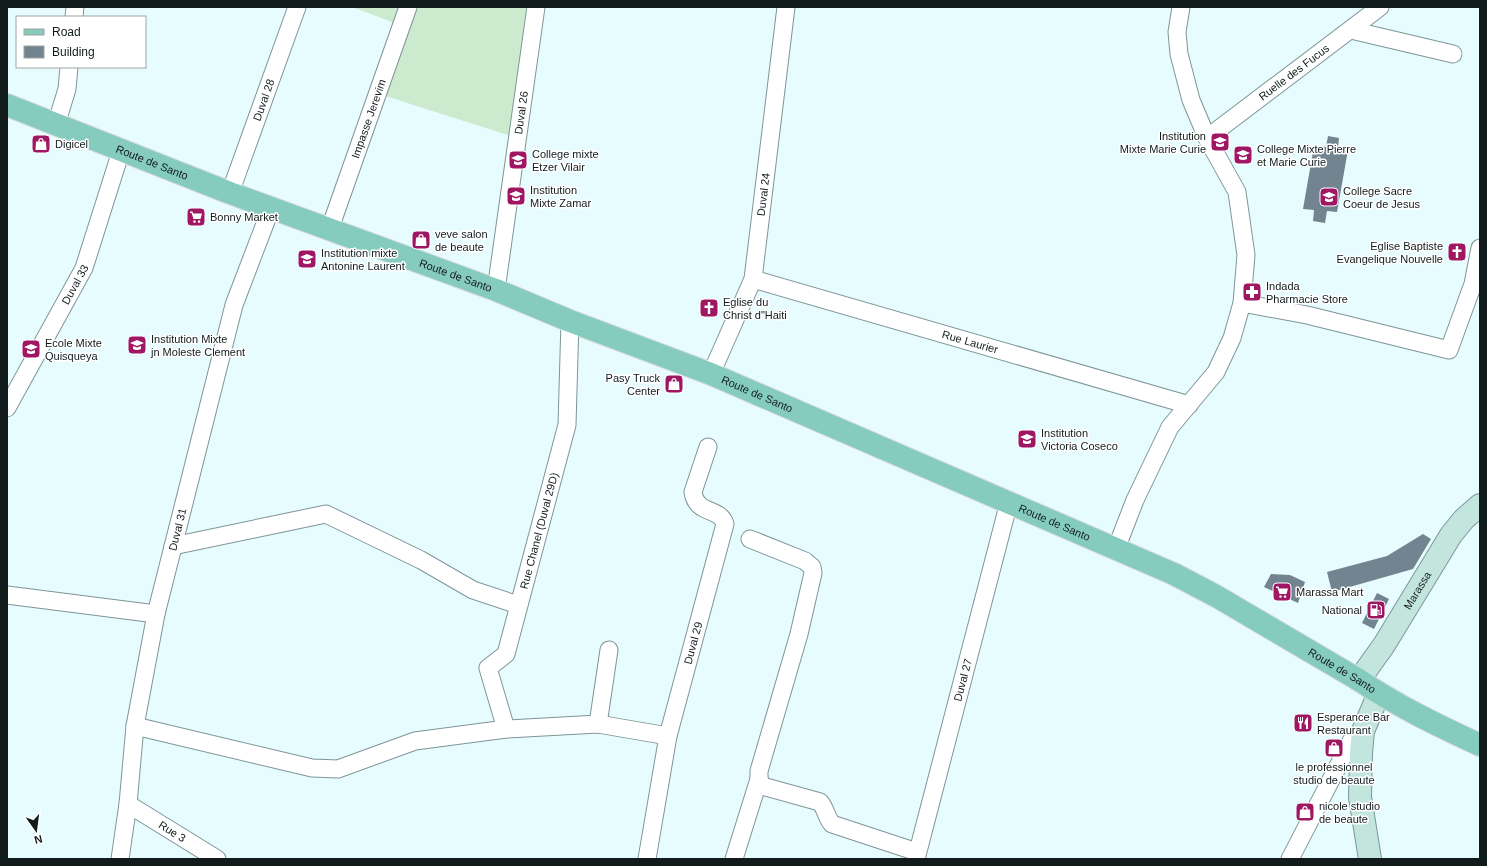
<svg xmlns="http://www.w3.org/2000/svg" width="1487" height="866" viewBox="0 0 1487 866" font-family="Helvetica,sans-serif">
<rect width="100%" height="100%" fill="#e7fcfe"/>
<polygon fill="#cceace" points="352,7 533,7 520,139 376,93 392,22"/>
<g fill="#72848f">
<polygon points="1328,136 1339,138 1338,148 1348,150 1337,212 1327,211 1325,223 1313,221 1314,210 1303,209 1314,146 1326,147"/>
<polygon points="1423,534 1431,539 1413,569 1332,592 1327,572 1387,556"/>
<polygon points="1271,574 1290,575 1305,582 1298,603 1264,587"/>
<polygon points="1377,593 1389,599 1374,629 1362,623"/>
</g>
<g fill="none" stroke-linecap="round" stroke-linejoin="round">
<defs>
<g id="street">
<polyline points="74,17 75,7"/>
<polyline points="1351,30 1453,54"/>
<polyline points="56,125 67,89 69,67"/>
<path id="s1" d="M1207,138l173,-131"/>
<path id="s2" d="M230,193l67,-186"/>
<path id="s3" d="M329,231l79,-224"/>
<path id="s4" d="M753,279l436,126"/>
<path id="s5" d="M496,290l40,-283"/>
<polyline points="1242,303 1307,315 1449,350 1473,284 1480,248"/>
<path id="s6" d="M711,374l42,-95 33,-272"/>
<path id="s7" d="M7,408l77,-140 37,-117"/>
<path d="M750,539l55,22 7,6 1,6 -14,61 -40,137v8l3,7 58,16c6,7 6,15 12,22l85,28"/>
<polyline points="173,546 326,514 421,560 473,590 518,605"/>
<polyline points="1116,549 1135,500 1170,427 1216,372 1232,338 1242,303 1246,255 1237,192 1207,138 1191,100 1179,54 1177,32 1181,7"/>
<polyline points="7,595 156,614"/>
<polyline points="598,724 609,650"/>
<polyline points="135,726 312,768 338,769 415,741 506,729 598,724 668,736"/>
<path id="s8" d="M506,729l-18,-61 18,-14 61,-229 3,-104"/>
<path id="s9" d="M128,804l89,55"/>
<path id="s10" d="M120,859l8,-55 7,-78 21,-112 78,-309 37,-97"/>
<path id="s11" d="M647,859l21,-123 57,-212c-5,-17 -29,-9 -32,-32l15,-45"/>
<polyline points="734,859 759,779"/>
<path id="s12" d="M916,859l93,-357"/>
<polyline points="1290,859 1351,741 1363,731"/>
</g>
<g id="secondary">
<path id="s13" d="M1359,680l25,-35 67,-110 13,-16 16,-14"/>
<polyline points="1370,859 1360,797 1361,753 1363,731 1379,693"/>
</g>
<g id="primary">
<path id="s14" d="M7,105l223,88 266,97 74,31 141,53 463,200 42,22 143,84c38,26 80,46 121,65"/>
</g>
</defs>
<use href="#street" stroke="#7e9598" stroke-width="19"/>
<use href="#secondary" stroke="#7e9598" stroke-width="24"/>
<use href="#primary" stroke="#d9dbdb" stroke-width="24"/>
<use href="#street" stroke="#fff" stroke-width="17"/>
<use href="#secondary" stroke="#c2e6de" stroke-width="22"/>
<use href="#primary" stroke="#86ccbe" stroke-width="22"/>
</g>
<defs>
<symbol id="school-square" viewBox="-11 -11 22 22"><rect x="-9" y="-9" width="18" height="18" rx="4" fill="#9f1663" stroke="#fff"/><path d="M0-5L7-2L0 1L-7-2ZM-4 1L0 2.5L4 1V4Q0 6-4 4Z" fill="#fff"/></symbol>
<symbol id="shop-square" viewBox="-11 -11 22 22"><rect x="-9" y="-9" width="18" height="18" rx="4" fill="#9f1663" stroke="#fff"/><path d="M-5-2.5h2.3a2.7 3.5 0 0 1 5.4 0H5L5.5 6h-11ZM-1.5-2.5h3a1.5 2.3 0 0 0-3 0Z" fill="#fff"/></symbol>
<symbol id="supermarket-square" viewBox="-11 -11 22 22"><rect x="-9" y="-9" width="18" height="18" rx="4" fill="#9f1663" stroke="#fff"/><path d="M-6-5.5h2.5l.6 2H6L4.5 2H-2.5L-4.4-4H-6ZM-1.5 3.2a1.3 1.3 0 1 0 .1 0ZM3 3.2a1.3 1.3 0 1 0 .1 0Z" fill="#fff"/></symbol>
<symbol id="church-square" viewBox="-11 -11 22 22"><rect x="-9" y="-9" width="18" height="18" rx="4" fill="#9f1663" stroke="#fff"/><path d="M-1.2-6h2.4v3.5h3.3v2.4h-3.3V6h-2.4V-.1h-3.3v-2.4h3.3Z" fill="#fff"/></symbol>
<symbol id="pharmacy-square" viewBox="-11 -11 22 22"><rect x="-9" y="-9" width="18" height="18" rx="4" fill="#9f1663" stroke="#fff"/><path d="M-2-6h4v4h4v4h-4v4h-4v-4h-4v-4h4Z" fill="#fff"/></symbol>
<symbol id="fuel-square" viewBox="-11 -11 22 22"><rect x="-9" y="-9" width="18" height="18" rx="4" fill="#9f1663" stroke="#fff"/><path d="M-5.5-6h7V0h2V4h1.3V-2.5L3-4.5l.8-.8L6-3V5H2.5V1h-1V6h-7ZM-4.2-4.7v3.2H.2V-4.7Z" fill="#fff"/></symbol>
<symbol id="restaurant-square" viewBox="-11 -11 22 22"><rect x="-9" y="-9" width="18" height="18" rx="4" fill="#9f1663" stroke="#fff"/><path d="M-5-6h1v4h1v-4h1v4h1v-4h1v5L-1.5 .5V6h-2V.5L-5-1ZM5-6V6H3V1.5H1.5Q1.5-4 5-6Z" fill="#fff"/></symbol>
</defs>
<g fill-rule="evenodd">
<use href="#school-square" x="1209" y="131" width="22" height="22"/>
<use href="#shop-square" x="30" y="133" width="22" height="22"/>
<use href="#school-square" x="1232" y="144" width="22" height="22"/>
<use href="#school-square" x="507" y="149" width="22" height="22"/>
<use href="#school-square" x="505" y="185" width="22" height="22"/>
<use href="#school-square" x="1318" y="186" width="22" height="22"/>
<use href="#supermarket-square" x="185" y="206" width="22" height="22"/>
<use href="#shop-square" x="410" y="229" width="22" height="22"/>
<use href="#church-square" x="1446" y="241" width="22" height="22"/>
<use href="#school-square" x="296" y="248" width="22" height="22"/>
<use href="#pharmacy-square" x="1241" y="281" width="22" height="22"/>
<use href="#church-square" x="698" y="297" width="22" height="22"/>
<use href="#school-square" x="126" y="334" width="22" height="22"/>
<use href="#school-square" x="20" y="338" width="22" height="22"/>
<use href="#shop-square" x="663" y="373" width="22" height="22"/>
<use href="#school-square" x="1016" y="428" width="22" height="22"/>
<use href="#supermarket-square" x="1271" y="581" width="22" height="22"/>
<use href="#fuel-square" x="1365" y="599" width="22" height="22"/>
<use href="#restaurant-square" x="1292" y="712" width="22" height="22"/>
<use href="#shop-square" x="1323" y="737" width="22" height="22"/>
<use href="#shop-square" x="1294" y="801" width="22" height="22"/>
</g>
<g text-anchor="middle" stroke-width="3" stroke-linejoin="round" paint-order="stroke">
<g font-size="11" fill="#121b1c" stroke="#fff">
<text dy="4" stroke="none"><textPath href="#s1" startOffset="109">Ruelle des Fucus</textPath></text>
<text dy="4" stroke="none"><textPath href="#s2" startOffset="99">Duval 28</textPath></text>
<text dy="4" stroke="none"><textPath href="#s5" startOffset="179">Duval 26</textPath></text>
<text dy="4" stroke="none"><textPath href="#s3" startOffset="119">Impasse Jerevim</textPath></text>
<text dy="4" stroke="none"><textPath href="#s14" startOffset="156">Route de Santo</textPath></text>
<text dy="4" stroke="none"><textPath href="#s6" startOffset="189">Duval 24</textPath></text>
<text dy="4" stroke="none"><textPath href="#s14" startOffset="480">Route de Santo</textPath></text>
<text dy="4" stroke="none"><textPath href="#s7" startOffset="141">Duval 33</textPath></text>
<text dy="4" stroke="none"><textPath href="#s4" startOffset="226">Rue Laurier</textPath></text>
<text dy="4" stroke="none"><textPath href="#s14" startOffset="804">Route de Santo</textPath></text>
<text dy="4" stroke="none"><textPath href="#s14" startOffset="1128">Route de Santo</textPath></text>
<text dy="4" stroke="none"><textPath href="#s10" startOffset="335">Duval 31</textPath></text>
<text dy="4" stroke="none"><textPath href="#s8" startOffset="214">Rue Chanel (Duval 29D)</textPath></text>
<text dy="4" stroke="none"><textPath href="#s13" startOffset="107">Marassa</textPath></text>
<text dy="4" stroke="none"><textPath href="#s11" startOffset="221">Duval 29</textPath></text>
<text dy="4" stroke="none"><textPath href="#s14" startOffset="1452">Route de Santo</textPath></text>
<text dy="4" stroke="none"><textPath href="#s12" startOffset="185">Duval 27</textPath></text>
<text dy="4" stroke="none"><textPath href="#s9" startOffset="52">Rue 3</textPath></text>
</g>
<g font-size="11" fill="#121b1c" stroke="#fff" text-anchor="start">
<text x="1206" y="140" text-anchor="end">Institution<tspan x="1206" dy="13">Mixte Marie Curie</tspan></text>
<text x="55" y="148">Digicel</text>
<text x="1257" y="153">College Mixte Pierre<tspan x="1257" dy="13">et Marie Curie</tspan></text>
<text x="532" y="158">College mixte<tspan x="532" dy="13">Etzer Vilair</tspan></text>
<text x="530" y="194">Institution<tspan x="530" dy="13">Mixte Zamar</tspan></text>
<text x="1343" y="195">College Sacre<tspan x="1343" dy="13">Coeur de Jesus</tspan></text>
<text x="210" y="221">Bonny Market</text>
<text x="435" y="238">veve salon<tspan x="435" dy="13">de beaute</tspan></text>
<text x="1443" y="250" text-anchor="end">Eglise Baptiste<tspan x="1443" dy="13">Evangelique Nouvelle</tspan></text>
<text x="321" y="257">Institution mixte<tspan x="321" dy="13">Antonine Laurent</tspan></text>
<text x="1266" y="290">Indada<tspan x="1266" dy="13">Pharmacie Store</tspan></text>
<text x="723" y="306">Eglise du<tspan x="723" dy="13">Christ d"Haiti</tspan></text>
<text x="151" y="343">Institution Mixte<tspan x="151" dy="13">jn Moleste Clement</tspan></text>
<text x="45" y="347">Ecole Mixte<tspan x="45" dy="13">Quisqueya</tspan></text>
<text x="660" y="382" text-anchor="end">Pasy Truck<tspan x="660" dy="13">Center</tspan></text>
<text x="1041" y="437">Institution<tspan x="1041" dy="13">Victoria Coseco</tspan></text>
<text x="1296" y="596">Marassa Mart</text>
<text x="1362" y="614" text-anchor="end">National</text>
<text x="1317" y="721">Esperance Bar<tspan x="1317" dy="13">Restaurant</tspan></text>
<text x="1334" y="771" text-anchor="middle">le professionnel<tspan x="1334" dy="13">studio de beaute</tspan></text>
<text x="1319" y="810">nicole studio<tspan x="1319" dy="13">de beaute</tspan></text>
</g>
</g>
<rect width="1487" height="866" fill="none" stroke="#121b1c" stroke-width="16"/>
<rect x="16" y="16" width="130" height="52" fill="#ffffff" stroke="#a0a4a4"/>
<rect x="24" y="29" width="20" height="6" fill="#86ccbe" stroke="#a0a4a4"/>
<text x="52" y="36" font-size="12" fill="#121b1c">Road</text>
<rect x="24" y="46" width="20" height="12" fill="#72848f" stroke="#a0a4a4"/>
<text x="52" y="56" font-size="12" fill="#121b1c">Building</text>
<g transform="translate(36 830) rotate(166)" stroke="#ffffff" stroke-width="3" paint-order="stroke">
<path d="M0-3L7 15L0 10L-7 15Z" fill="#121b1c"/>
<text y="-6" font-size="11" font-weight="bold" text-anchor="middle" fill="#121b1c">N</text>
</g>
</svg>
